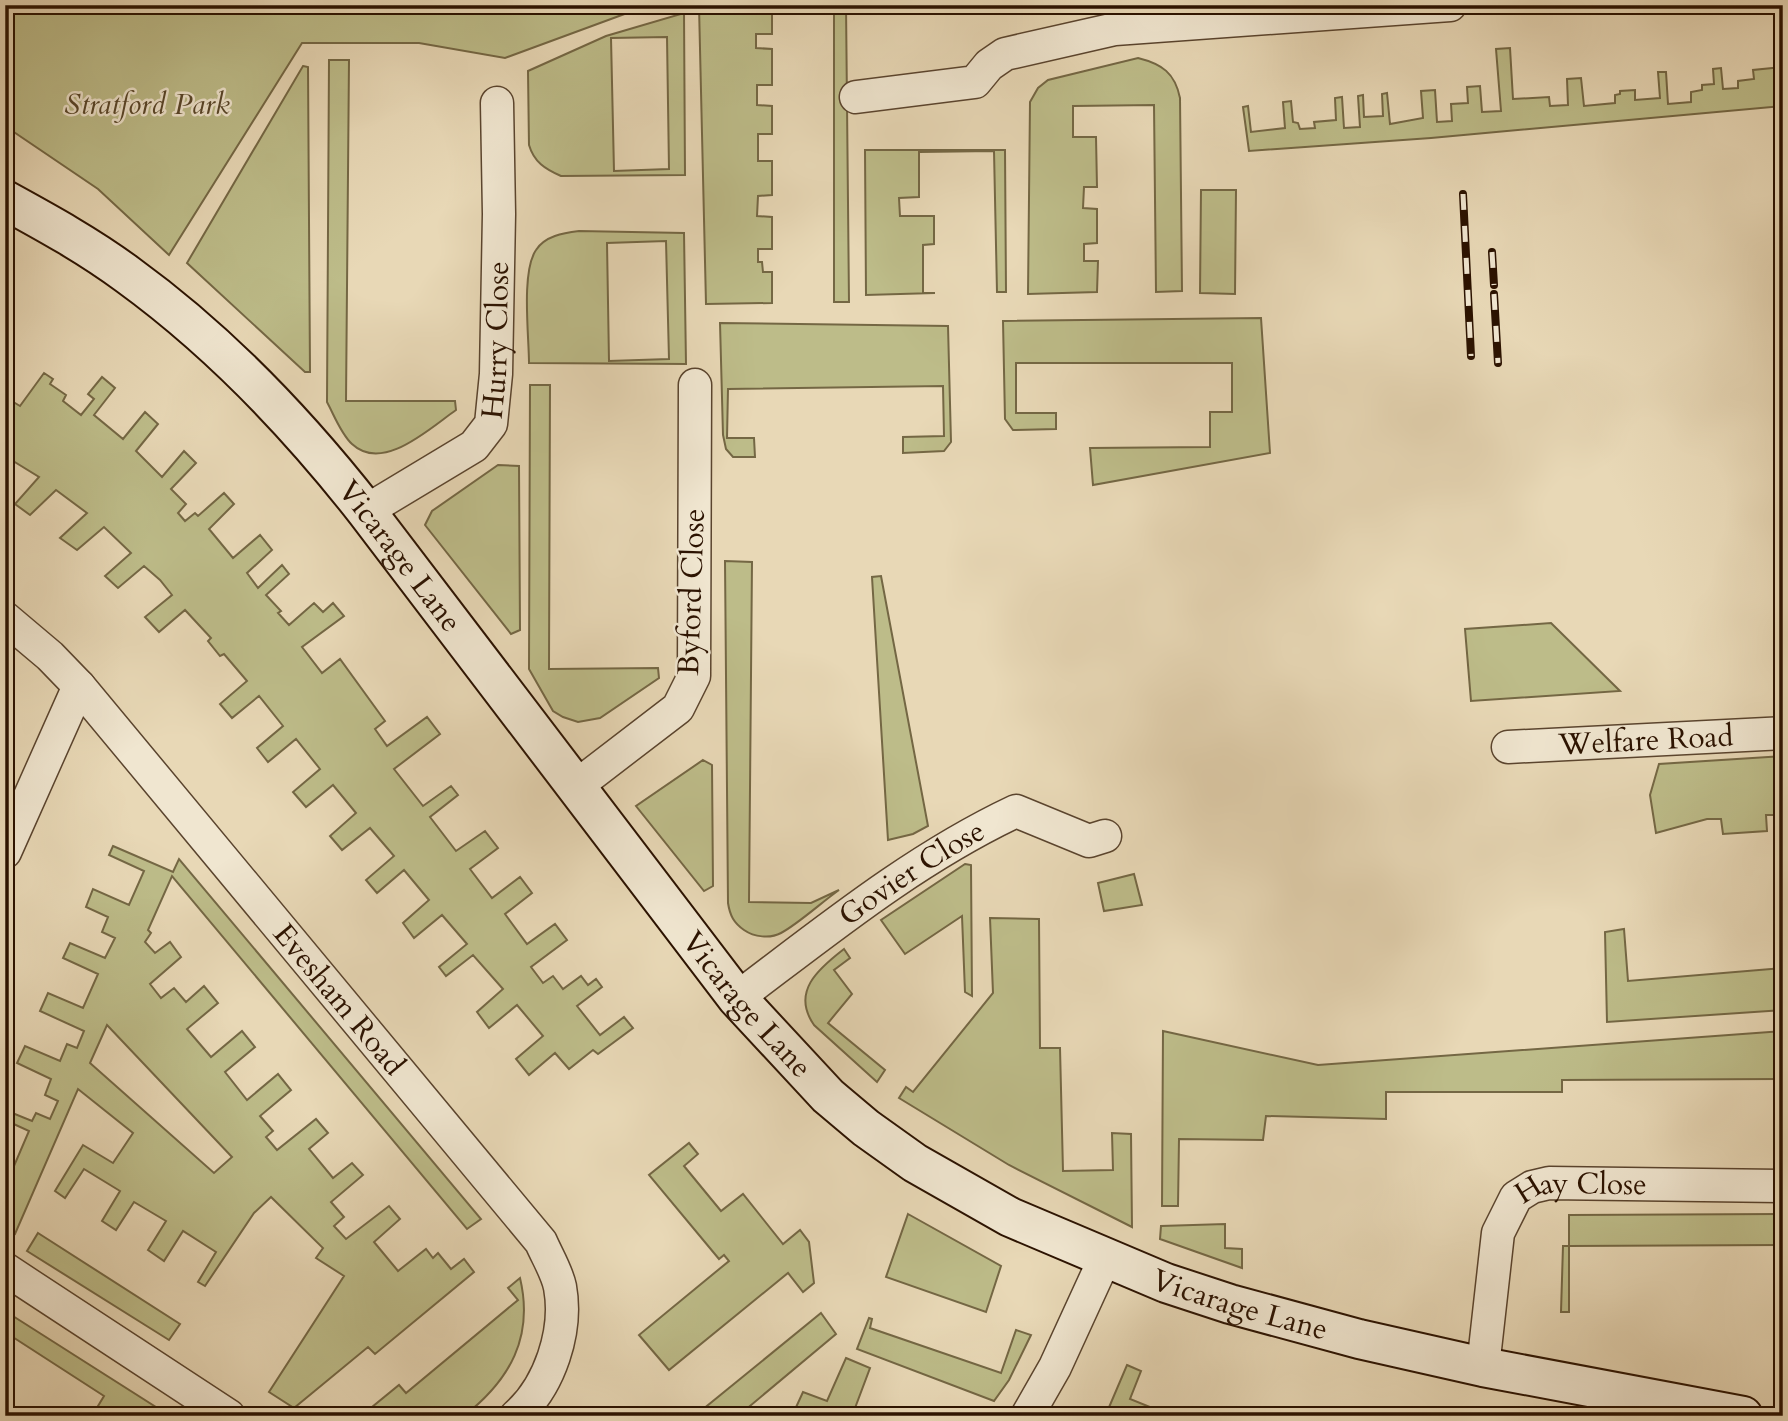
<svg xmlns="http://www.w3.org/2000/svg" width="1788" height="1421" viewBox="0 0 1788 1421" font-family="Cardo,serif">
<rect width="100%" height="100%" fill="#e8d8b6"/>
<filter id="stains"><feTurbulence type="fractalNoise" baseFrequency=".00286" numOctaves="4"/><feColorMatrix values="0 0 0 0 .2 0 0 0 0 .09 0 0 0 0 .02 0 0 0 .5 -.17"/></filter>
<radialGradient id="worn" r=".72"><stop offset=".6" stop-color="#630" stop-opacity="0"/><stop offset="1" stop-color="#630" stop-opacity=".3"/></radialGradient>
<g fill="#bdbc89" stroke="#746744" stroke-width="2" fill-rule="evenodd">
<polygon points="5,5 649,5 505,58 419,43 302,43 169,255 98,189 5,126"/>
<polygon points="772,5 772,34 756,34 756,48 772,49 772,85 757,85 757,105 772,106 772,134 758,134 758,161 772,161 772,195 758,196 757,216 772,217 772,249 758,249 758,262 762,262 763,272 772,272 772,303 706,304 699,6"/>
<polygon points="834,5 846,5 849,302 834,302"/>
<path d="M684,13l1,162 -124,1c-16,-7 -27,-14 -32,-31l-1,-74 78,-35zM667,37l2,132 -55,2 -3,-133z"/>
<polygon points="1510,48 1513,99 1549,97 1550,106 1568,105 1567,79 1581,78 1584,106 1615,103 1615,95 1620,94 1620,91 1635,90 1635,100 1660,98 1658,72 1666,72 1668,104 1691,102 1691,92 1702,90 1702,85 1714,84 1713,69 1721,68 1723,89 1738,88 1738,81 1754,79 1753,70 1783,67 1783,106 1431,138 1249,151 1243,107 1248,106 1251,132 1285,128 1283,102 1291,101 1293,122 1298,123 1300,129 1315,128 1314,122 1336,120 1335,98 1342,97 1344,128 1360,127 1358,96 1363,95 1364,117 1383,116 1382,94 1387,93 1390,124 1423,118 1421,91 1435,90 1437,122 1452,121 1451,104 1468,103 1467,87 1480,86 1482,112 1501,111 1496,49"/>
<path d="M1138,58c24,6 37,15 42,40l2,193 -26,1 -2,-187 -81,1v31h23l1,50h-13l-1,21 14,1v34l-13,1v17h14l-1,31 -69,2 2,-192 8,-14 10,-8z"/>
<path d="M329,60h20l-3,341h109l1,9c-26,18 -73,63 -104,34 -11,-10 -18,-29 -25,-42z"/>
<polygon points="303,66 308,67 310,372 305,372 187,263"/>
<polygon points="865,150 1005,150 1006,292 997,292 994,151 919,152 919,197 899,198 900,216 934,216 934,244 923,245 923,293 935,293 866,295"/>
<polygon points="1201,190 1236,190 1235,294 1200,293"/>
<path d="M579,231l105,2 2,131 -157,-1c0,-27 -8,-91 7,-113 9,-14 27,-17 43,-19zM666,241l3,118 -60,2 -2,-118z"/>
<polygon points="1261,318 1270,453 1093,485 1090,448 1210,447 1210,412 1232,412 1232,363 1016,363 1016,413 1056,413 1056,429 1013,430 1005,419 1003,321"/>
<polygon points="720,323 948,326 951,442 944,451 903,453 903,437 944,436 943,386 728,389 727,438 754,438 755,457 733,457 726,449 723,435"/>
<polygon points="44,373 53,379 50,384 66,395 63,401 81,415 94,399 88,394 102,377 115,388 94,415 123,439 145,412 158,424 136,451 162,477 184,451 196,463 171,489 186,504 178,513 185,521 195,513 198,516 224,493 234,504 209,529 233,558 260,535 272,550 247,573 258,588 282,565 289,574 266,595 281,611 278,613 289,625 314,603 323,612 333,603 344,616 302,647 322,673 340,659 385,721 375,729 387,746 427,717 440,734 394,769 423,806 451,786 458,795 430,817 456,851 485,831 498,848 470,869 492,898 520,877 532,893 505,914 527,944 555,924 567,940 531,967 543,983 553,976 563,989 581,976 588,985 596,979 602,987 577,1006 600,1035 624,1017 633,1028 598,1054 593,1050 569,1069 555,1053 529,1075 516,1059 543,1036 517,1005 489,1028 477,1012 503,989 473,955 446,976 439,967 467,944 442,915 414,938 403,923 429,900 404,870 377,893 366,880 394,856 370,828 342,850 330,836 356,813 333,785 306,807 293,792 320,769 296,739 268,762 257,748 283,726 259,696 232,718 220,704 247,681 224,654 220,656 208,641 211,638 185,610 159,632 145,617 172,595 160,580 144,566 118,588 105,576 131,553 104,527 77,550 60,538 87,513 56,490 30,515 15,504 39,477 5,456 5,397 20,406"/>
<polygon points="530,385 550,385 549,669 658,668 659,678 600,718 578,722 563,717 553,711 529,669"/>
<polygon points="498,465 519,466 520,630 511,634 425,525 432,511"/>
<path d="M725,561l27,1 -3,340 62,1 28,-13c-17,12 -41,34 -58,43 -11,6 -27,4 -37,-3 -10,-7 -14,-14 -16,-27z"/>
<polygon points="881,576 928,826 913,834 888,840 872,577"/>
<polygon points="1551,623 1620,691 1471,701 1465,629"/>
<polygon points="1783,756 1783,928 1776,831 1782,830 1781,815 1766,815 1767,831 1723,834 1721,819 1707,819 1656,833 1650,795 1659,764"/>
<polygon points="703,760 712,765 713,886 704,891 636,806"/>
<path d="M113,846l60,26 6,-13 302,360 -14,10 -295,-353 -24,54 3,3 -6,9 10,11 15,-11 11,15 -31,27 11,14 13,-10 12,14 18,-16 14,17 -31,26 24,28 31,-26 13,16 -30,25 22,28 31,-26 13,16 -31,26 13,15 -7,6 11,13 39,-31 12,14 -19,16 24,29 19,-15 11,12 -32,27 13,15 -10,9 12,13 43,-33 11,13 -26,23 24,29 28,-22 7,9 5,-5 13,16 13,-10 10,13 -99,82 -7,-7 -74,61 -25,-16 75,-116 -28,-18 7,-10 -52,-51 -17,16 -49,73 -7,-4 18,-30 -33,-21 -19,30 -16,-11 18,-29 -32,-19 -18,28 -14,-9 18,-30 -36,-22 -19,29 -10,-7 28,-46 30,18 20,-30 -55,-44 -63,145 -10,-4v-59l6,2 18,-42 -24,-11v-10l27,11 4,-8 14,6 8,-18 -13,-6 6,-16 -34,-16 8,-17 35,15 7,-17 10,4 7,-17 -44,-20 8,-18 35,15 15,-34 -35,-16 7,-15 35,15 10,-20 -13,-6 6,-15 -22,-10 7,-18 36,16 15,-34 -35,-16zM107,1025l125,132 -18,16 -124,-110z"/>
<polygon points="965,864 971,865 972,996 965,992 962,916 905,954 881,920"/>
<polygon points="1134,874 1142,905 1104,911 1098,883"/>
<polygon points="990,918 1039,919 1040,1048 1060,1048 1063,1171 1113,1170 1112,1133 1131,1134 1132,1227 1009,1165 899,1098 906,1087 913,1092 993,993"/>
<polygon points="1624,929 1628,981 1783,968 1783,1010 1607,1022 1605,932"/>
<path d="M844,949l6,9 -16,12 18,24 -24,29 57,47 -8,12 -63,-57c-23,-33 4,-56 30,-76z"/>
<polygon points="1163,1031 1318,1065 1783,1031 1783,1079 1562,1080 1562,1092 1386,1092 1386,1119 1266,1116 1263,1140 1179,1139 1178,1206 1162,1206"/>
<polygon points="689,1143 698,1154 684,1166 721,1211 743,1194 783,1244 800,1230 809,1242 814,1283 803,1292 788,1273 669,1370 639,1335 729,1261 724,1255 719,1259 649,1175"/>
<polygon points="908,1214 1001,1266 986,1312 886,1277"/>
<polygon points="1783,1214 1783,1245 1569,1246 1569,1312 1561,1312 1563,1246 1569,1246 1569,1215"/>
<polygon points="1225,1224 1225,1248 1242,1249 1242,1268 1160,1239 1161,1226"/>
<polygon points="38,1233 180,1324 169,1340 27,1251"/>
<path d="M520,1278c14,59 -10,102 -56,138h-103l38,-31 7,8 112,-93 -10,-12z"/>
<polygon points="5,1311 170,1416 115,1416 105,1410 101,1416 92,1416 104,1396 5,1332"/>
<polygon points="821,1313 836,1334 738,1416 706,1416 702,1410"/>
<polygon points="869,1318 872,1319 870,1328 1001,1373 1016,1330 1031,1335 1009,1380 994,1401 857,1349"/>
<polygon points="846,1358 870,1368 852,1416 792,1416 803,1392 827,1401"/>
<polygon points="1127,1365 1141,1371 1130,1399 1172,1416 1134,1416 1107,1412"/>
</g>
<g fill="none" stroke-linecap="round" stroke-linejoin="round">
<defs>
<g id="street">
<polyline points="856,97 975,82 989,65 1005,54 1115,29 1450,5"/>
<path id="s1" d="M366,511l108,-65 17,-22 5,-50 3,-160 -2,-111"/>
<path id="s2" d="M5,618l45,38 29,30 462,556c6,14 16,30 19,45 8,44 -10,99 -44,129"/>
<path id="s3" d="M1508,747l275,-14"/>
<polyline points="575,787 678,708 694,676 695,385"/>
<polyline points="5,852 79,686"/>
<path id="s4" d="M737,998c89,-67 177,-139 279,-187l73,30 16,-5"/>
<polyline points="5,1269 229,1416"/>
<path id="s5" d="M1483,1367l15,-134 18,-36 16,-10 17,-4 234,3"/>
<polyline points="1027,1416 1055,1367 1105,1258"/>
</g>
<g id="secondary">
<path id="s6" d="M5,200c42,23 84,46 123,75 91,66 169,148 238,236l371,487 91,98 38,32 49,35 95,54 156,66 64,21 129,35 124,28 260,49"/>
</g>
</defs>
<use href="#street" stroke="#5a442e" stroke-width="35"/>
<use href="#secondary" stroke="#2b1200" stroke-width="42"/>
<use href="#street" stroke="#f0e6d0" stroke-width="32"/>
<use href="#secondary" stroke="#f0e6d0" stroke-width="38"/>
<defs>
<g id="rail">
<polyline points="1463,194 1471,356"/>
<polyline points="1492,252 1494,285"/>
<polyline points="1494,294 1498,363"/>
</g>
</defs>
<use href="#rail" stroke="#2b1200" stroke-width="8"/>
<use href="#rail" stroke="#f0e6d0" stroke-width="5" stroke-dasharray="16" stroke-linecap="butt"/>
</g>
<g text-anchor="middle" stroke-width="5" stroke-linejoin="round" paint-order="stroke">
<g font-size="30" font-style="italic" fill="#574529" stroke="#f0e6d0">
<text x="147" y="114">Stratford Park</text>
</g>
<g font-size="30" fill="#2b1200" stroke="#f0e6d0">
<text dy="10" stroke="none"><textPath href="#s1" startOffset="238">Hurry Close</textPath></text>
<text dy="10" stroke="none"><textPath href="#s6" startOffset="537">Vicarage Lane</textPath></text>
<text transform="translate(691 592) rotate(-88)" y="10">Byford Close</text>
<text dy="10" stroke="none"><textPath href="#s3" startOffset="138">Welfare Road</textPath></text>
<text dy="10" stroke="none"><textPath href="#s4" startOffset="215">Govier Close</textPath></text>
<text dy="10" stroke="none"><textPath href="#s2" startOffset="508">Evesham Road</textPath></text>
<text dy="10" stroke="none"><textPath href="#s6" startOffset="1104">Vicarage Lane</textPath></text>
<text dy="10" stroke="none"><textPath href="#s5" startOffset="243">Hay Close</textPath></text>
<text dy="10" stroke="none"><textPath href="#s6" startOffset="1692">Vicarage Lane</textPath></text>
</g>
</g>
<rect width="1788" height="1421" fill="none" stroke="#e8d8b6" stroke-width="28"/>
<rect x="7" y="7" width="1774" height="1407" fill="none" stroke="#2b1200" stroke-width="3.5"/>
<rect x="14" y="14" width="1760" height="1393" fill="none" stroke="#2b1200" stroke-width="2"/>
<rect width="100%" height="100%" filter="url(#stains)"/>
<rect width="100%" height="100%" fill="url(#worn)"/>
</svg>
